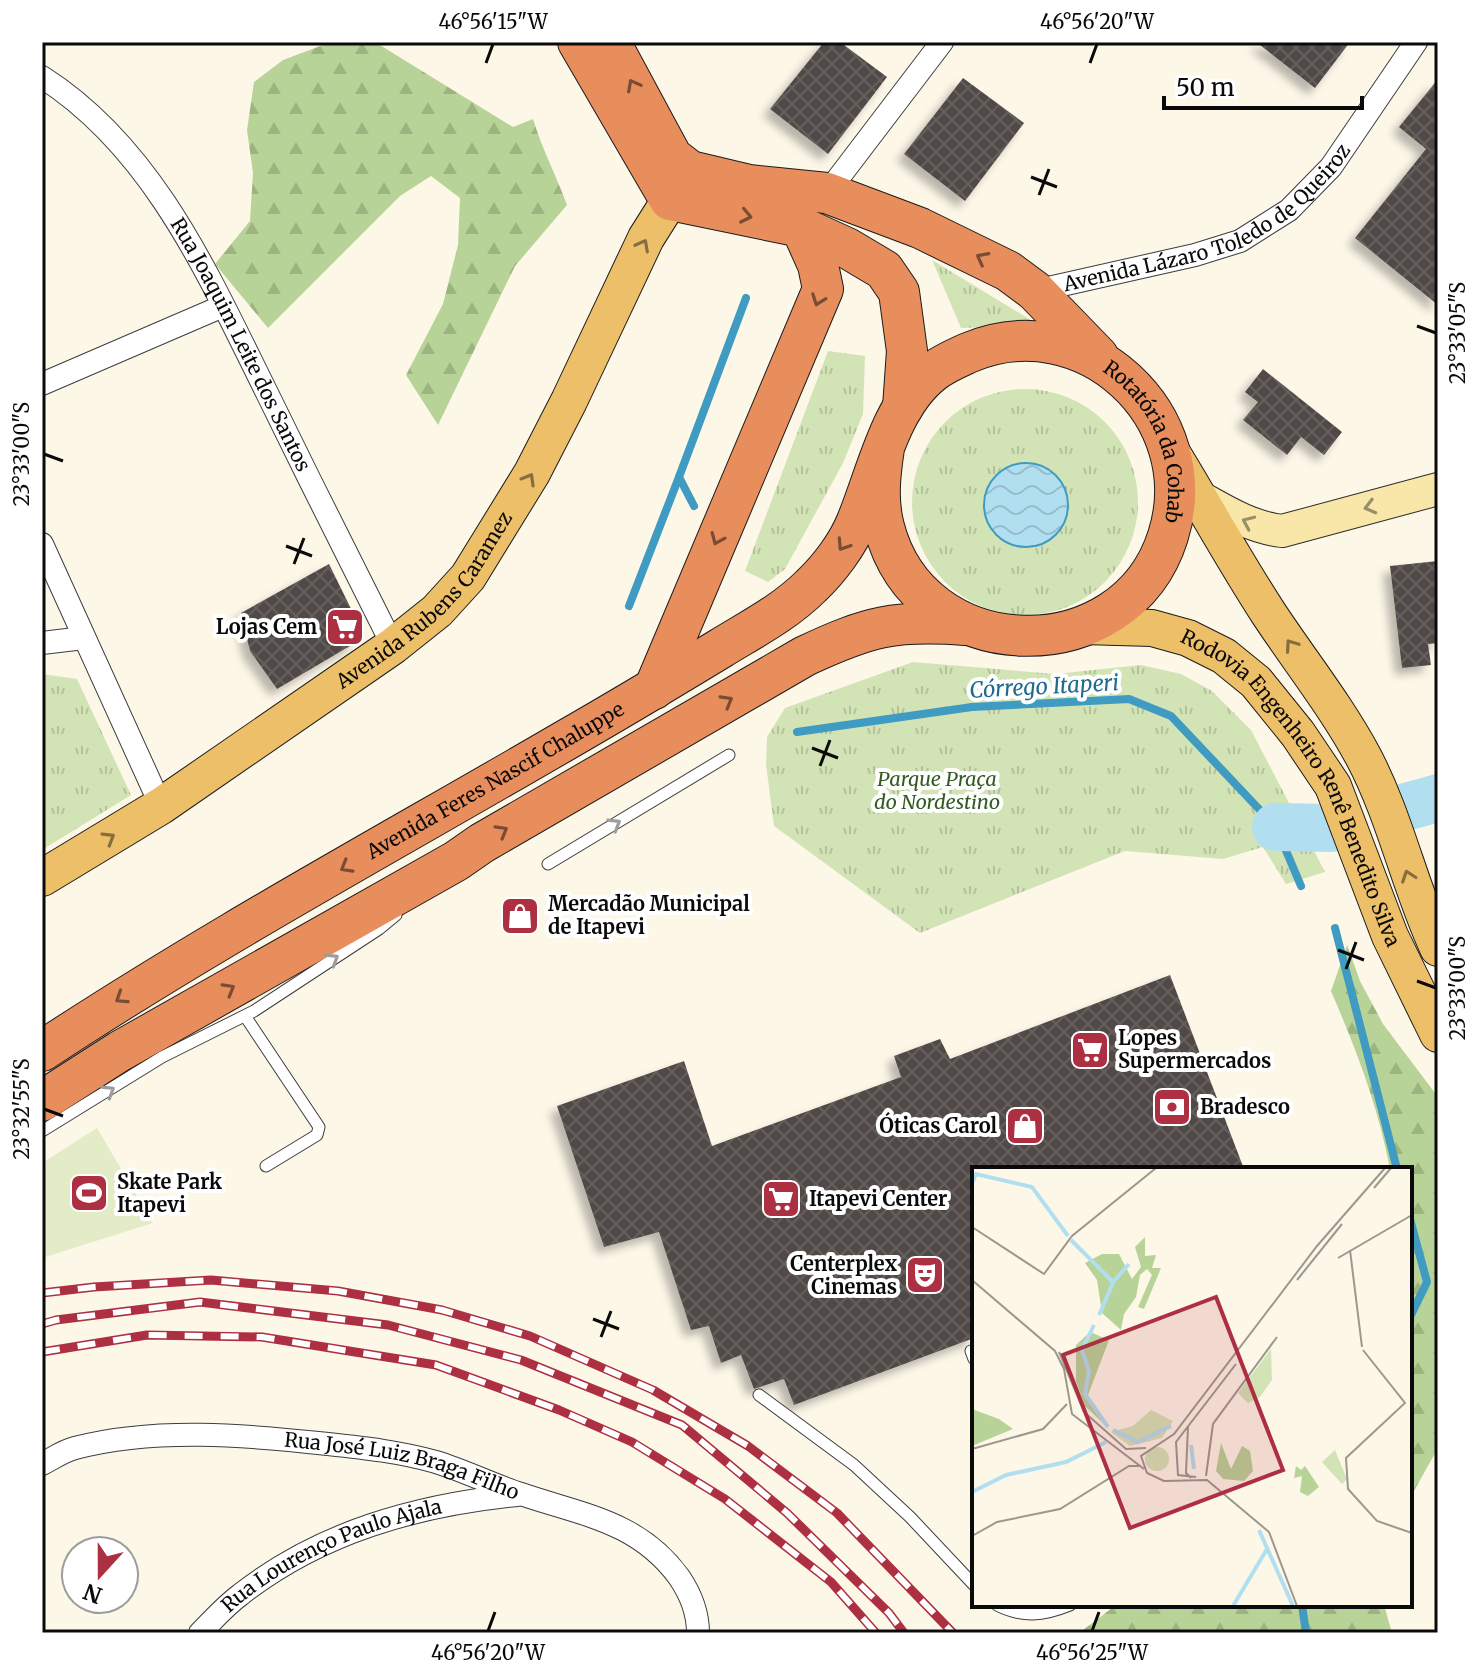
<svg xmlns="http://www.w3.org/2000/svg" width="1480" height="1675" viewBox="0 0 1480 1675" font-family="Merriweather,serif">
<defs>
<pattern id="forest-firs" width="22" height="20" patternUnits="userSpaceOnUse" patternTransform="scale(2)"><rect width="22" height="20" fill="#b8d397"/><path d="M5 1l3.5 6h-7zM16 11l3.5 6h-7z" fill="#9db481"/></pattern>
<pattern id="park-tufts" width="24" height="20" patternUnits="userSpaceOnUse" patternTransform="scale(2)"><rect width="24" height="20" fill="#d2e4b6"/><path d="M3 7l-1-3M5 7V3M7 7l1-3M15 17l-1-3M17 17v-4M19 17l1-3" fill="none" stroke="#b3c29b"/></pattern>
<pattern id="water-waves" width="16" height="10" patternUnits="userSpaceOnUse" patternTransform="scale(2)"><rect width="16" height="10" fill="#b2dff0"/><path d="M0 5q4-4 8 0t8 0" fill="none" stroke="#98becc"/></pattern>
<pattern id="building-cross-hatch" width="8" height="8" patternUnits="userSpaceOnUse" patternTransform="scale(2)"><rect width="8" height="8" fill="#514a47"/><path d="M0 0l8 8M0 8l8-8" fill="none" stroke="#65605d"/></pattern>
<filter id="shadow"><feDropShadow dx="-7" dy="7" stdDeviation="4" flood-color="#0004"/></filter>
</defs>
<rect width="100%" height="100%" fill="#fdf7e8"/>
<g fill="url(#forest-firs)">
<path d="M331,42h44l138,85 20,-8c9,30 23,56 34,86l-52,61 -77,159 -32,-50 37,-71 15,-59 2,-47 -29,-22 -31,20 -132,132 -53,-64 35,-43 3,-48 -6,-43 7,-48 29,-22z"/>
<path d="M1347,945l13,36 23,43 55,73v351l-28,50v-329h-20c-12,-63 -34,-120 -59,-178z"/>
<polygon points="1116,1605 1384,1605 1392,1633 1079,1633"/>
</g>
<g fill="url(#park-tufts)">
<polygon points="932,260 1039,325 961,328"/>
<polygon points="828,351 865,356 863,414 843,463 785,569 768,582 745,571"/>
<circle cx="1025" cy="502" r="113"/>
<polygon points="913,662 1055,674 1141,665 1181,674 1212,691 1251,730 1325,872 1286,884 1263,847 1223,859 1125,851 920,933 774,826 766,764 767,737 785,708"/>
<polygon points="42,674 77,679 131,795 42,850"/>
</g>
<polygon fill="#e3ecc7" points="97,1128 153,1223 42,1258 42,1163"/>
<circle fill="url(#water-waves)" stroke="#3f9bc1" stroke-width="2" cx="1026" cy="505" r="42"/>
<g fill="none" stroke-linecap="round" stroke-linejoin="round">
<g stroke="#3f9bc1" stroke-width="8">
<polyline points="694,506 679,477 746,298"/>
<polyline points="629,606 679,477"/>
<polyline points="797,732 972,707 1129,699 1171,716 1276,827 1301,886"/>
<polyline points="1335,928 1397,1169"/>
<polyline points="1410,1219 1427,1282 1410,1317"/>
<polyline points="1302,1605 1306,1633"/>
</g>
<g stroke="#b2dff0" stroke-width="48">
<polyline points="1402,808 1438,798"/>
<polyline points="1276,827 1332,828"/>
</g>
</g>
<g fill="url(#building-cross-hatch)" filter="url(#shadow)">
<polygon points="824,42 840,42 887,77 828,154 770,109"/>
<polygon points="1256,42 1350,42 1315,88"/>
<polygon points="963,78 1024,123 965,201 904,154"/>
<polygon points="1438,79 1438,305 1355,238 1426,149 1399,127"/>
<polygon points="1263,369 1342,432 1324,455 1301,437 1287,455 1243,420 1258,402 1245,392"/>
<polygon points="1438,561 1438,643 1428,644 1431,665 1402,668 1390,566"/>
<polygon points="329,564 358,623 355,643 277,689 250,651 241,613"/>
<polygon points="1170,975 1244,1169 974,1169 974,1338 794,1405 784,1379 754,1389 741,1355 721,1363 709,1326 691,1330 659,1232 604,1247 557,1106 684,1061 712,1146 901,1077 894,1056 940,1039 950,1059"/>
</g>
<g fill="none" stroke-linecap="round" stroke-linejoin="round">
<defs>
<g id="lane">
<polyline points="548,864 729,755"/>
<polyline points="245,1016 319,1127 317,1135 266,1166"/>
<polyline points="42,1131 162,1057 254,1011 379,929 396,915"/>
<polyline points="971,1351 974,1359"/>
<polyline points="759,1395 854,1465 910,1517 974,1585"/>
<path d="M997,1605c26,13 46,11 73,0"/>
</g>
<g id="street">
<path id="s1" d="M42,77c113,72 168,202 226,318 41,84 83,168 125,251"/>
<polyline points="827,193 942,42"/>
<path id="s2" d="M1035,291l160,-36 45,-14 49,-31 42,-43 85,-125"/>
<polyline points="42,384 223,306"/>
<polyline points="42,544 161,806"/>
<polyline points="42,643 84,638"/>
<path id="s3" d="M42,1464c10,-5 21,-13 33,-16 80,-21 171,-13 253,-4 37,4 73,8 108,18 29,9 57,23 85,32 61,21 117,27 158,83 11,16 19,36 19,56"/>
<path id="s4" d="M200,1633c13,-13 25,-27 40,-38 80,-63 177,-90 277,-100"/>
</g>
<path id="secondary" d="M1198,496c27,15 52,31 84,35l156,-42"/>
<g id="primary">
<path d="M1172,453c33,54 63,109 97,161 31,47 67,92 94,142 32,60 46,129 75,192"/>
<path id="s5" d="M1083,626l69,2 36,10 36,18 32,26 42,52 35,52 57,150 48,98"/>
<path id="s6" d="M42,878l119,-72 232,-160 44,-35 31,-34 64,-104 37,-72 77,-163 24,-38"/>
</g>
<g id="highway">
<polyline points="578,42 670,200 801,227 847,248 884,270 899,292 907,351 903,407"/>
<polyline points="610,42 672,157 690,171 749,185 827,193 920,228 1008,271 1035,291 1098,356"/>
<polyline points="654,689 823,289 818,265 801,227"/>
<path id="s7" d="M42,1051c170,-112 349,-209 524,-311 52,-30 104,-61 155,-92 31,-19 64,-36 90,-62 18,-17 37,-42 46,-65 20,-48 33,-116 76,-149 10,-8 24,-14 35,-19 116,-50 238,63 200,183 -43,137 -248,132 -284,-9 -7,-27 -4,-52 0,-79"/>
<path d="M42,1101l78,-50 336,-190 26,-18 323,-187c64,-30 89,-36 160,-31"/>
</g>
</defs>
<use href="#lane" stroke="#3d3d3d" stroke-width="13"/>
<use href="#street" stroke="#3d3d3d" stroke-width="24"/>
<use href="#secondary" stroke="#2c2c2c" stroke-width="34"/>
<use href="#primary" stroke="#1b1b1b" stroke-width="38"/>
<use href="#highway" stroke="#1b1b1b" stroke-width="42"/>
<use href="#lane" stroke="#fff" stroke-width="11"/>
<use href="#street" stroke="#fff" stroke-width="22"/>
<use href="#secondary" stroke="#f8e7a9" stroke-width="32"/>
<use href="#primary" stroke="#edbf69" stroke-width="36"/>
<use href="#highway" stroke="#e88d5c" stroke-width="40"/>
<defs>
<g id="rail">
<polyline points="42,1293 94,1287 211,1280 338,1291 442,1310 530,1336 653,1390 748,1446 837,1513 953,1633"/>
<polyline points="42,1324 56,1320 200,1302 388,1325 521,1360 682,1425 787,1513 889,1613 904,1633"/>
<polyline points="42,1352 147,1335 262,1337 436,1365 559,1410 632,1442 725,1499 831,1582 876,1633"/>
</g>
</defs>
<use href="#rail" stroke="#ad2f42" stroke-width="9"/>
<use href="#rail" stroke="#fff" stroke-width="6" stroke-dasharray="18" stroke-linecap="butt"/>
</g>
<defs><path id="oneway-chevron" d="M-2-3.5L2.5 0L-2 3.5" fill="none" stroke-width="1.6" stroke-linecap="round" stroke-linejoin="round" transform="scale(2)"/></defs>
<g stroke="#794c33">
<use href="#oneway-chevron" transform="translate(633 85) rotate(-118)"/>
<use href="#oneway-chevron" transform="translate(746 216) rotate(12)"/>
<use href="#oneway-chevron" transform="translate(982 258) rotate(-152)"/>
<use href="#oneway-chevron" transform="translate(818 300) rotate(110)"/>
<use href="#oneway-chevron" transform="translate(717 539) rotate(113)"/>
<use href="#oneway-chevron" transform="translate(843 545) rotate(123)"/>
<use href="#oneway-chevron" transform="translate(727 701) rotate(-30)"/>
<use href="#oneway-chevron" transform="translate(502 831) rotate(-30)"/>
<use href="#oneway-chevron" transform="translate(346 867) rotate(150)"/>
<use href="#oneway-chevron" transform="translate(229 989) rotate(-30)"/>
<use href="#oneway-chevron" transform="translate(121 998) rotate(147)"/>
</g>
<g stroke="#876e3e">
<use href="#oneway-chevron" transform="translate(643 245) rotate(-62)"/>
<use href="#oneway-chevron" transform="translate(529 479) rotate(-60)"/>
<use href="#oneway-chevron" transform="translate(1291 645) rotate(-125)"/>
<use href="#oneway-chevron" transform="translate(109 838) rotate(-31)"/>
<use href="#oneway-chevron" transform="translate(1408 876) rotate(-109)"/>
</g>
<g stroke="#998f69">
<use href="#oneway-chevron" transform="translate(1370 507) rotate(165)"/>
<use href="#oneway-chevron" transform="translate(1248 522) rotate(-156)"/>
</g>
<g stroke="#9d9d9d">
<use href="#oneway-chevron" transform="translate(615 824) rotate(-31)"/>
<use href="#oneway-chevron" transform="translate(333 959) rotate(-32)"/>
<use href="#oneway-chevron" transform="translate(109 1091) rotate(-32)"/>
</g>
<path fill="none" stroke="#0a0a0a" stroke-width="3" d="M486,63l7,-19M1090,63l7,-19M1031,177l26,10M1039,195l10,-26M1417,326l19,7M44,454l19,7M286,546l26,10M294,564l10,-26M812,748l26,10M820,766l10,-26M1338,950l26,10M1346,969l10,-27M1417,981l19,7M44,1109l19,7M593,1319l26,10M601,1337l10,-26M488,1631l7,-19M1092,1631l7,-19"/>
<defs>
<symbol id="supermarket-square" viewBox="-11 -11 22 22"><rect x="-9" y="-9" width="18" height="18" rx="4" fill="#ad2f42" stroke="#fff"/><path d="M-6-5.5h2.5l.6 2H6L4.5 2H-2.5L-4.4-4H-6ZM-1.5 3.2a1.3 1.3 0 1 0 .1 0ZM3 3.2a1.3 1.3 0 1 0 .1 0Z" fill="#fff"/></symbol>
<symbol id="shop-square" viewBox="-11 -11 22 22"><rect x="-9" y="-9" width="18" height="18" rx="4" fill="#ad2f42" stroke="#fff"/><path d="M-5-2.5h2.3a2.7 3.5 0 0 1 5.4 0H5L5.5 6h-11ZM-1.5-2.5h3a1.5 2.3 0 0 0-3 0Z" fill="#fff"/></symbol>
<symbol id="bank-square" viewBox="-11 -11 22 22"><rect x="-9" y="-9" width="18" height="18" rx="4" fill="#ad2f42" stroke="#fff"/><path d="M-6-4H6V4H-6ZM0-2.3a2.3 2.3 0 1 0 0 4.6a2.3 2.3 0 1 0 0-4.6Z" fill="#fff"/></symbol>
<symbol id="stadium-square" viewBox="-11 -11 22 22"><rect x="-9" y="-9" width="18" height="18" rx="4" fill="#ad2f42" stroke="#fff"/><path d="M0-5a6.5 5 0 1 0 0 10a6.5 5 0 1 0 0-10ZM-3.5-1.8h7v3.6h-7Z" fill="#fff"/></symbol>
<symbol id="theatre-square" viewBox="-11 -11 22 22"><rect x="-9" y="-9" width="18" height="18" rx="4" fill="#ad2f42" stroke="#fff"/><path d="M-5-5.5Q0-4 5-5.5V0Q5 5 0 6Q-5 5-5 0ZM-3.3-2.5H-1v1.5H-3.3ZM1-2.5H3.3v1.5H1ZM-2.8 1Q0 5.5 2.8 1Z" fill="#fff"/></symbol>
</defs>
<g fill-rule="evenodd">
<use href="#supermarket-square" x="323" y="605" width="44" height="44"/>
<use href="#shop-square" x="498" y="894" width="44" height="44"/>
<use href="#supermarket-square" x="1068" y="1028" width="44" height="44"/>
<use href="#bank-square" x="1150" y="1085" width="44" height="44"/>
<use href="#shop-square" x="1003" y="1104" width="44" height="44"/>
<use href="#stadium-square" x="67" y="1171" width="44" height="44"/>
<use href="#supermarket-square" x="759" y="1177" width="44" height="44"/>
<use href="#theatre-square" x="903" y="1253" width="44" height="44"/>
</g>
<g text-anchor="middle" stroke-width="8" stroke-linejoin="round" paint-order="stroke">
<g font-size="20" fill="#0a0a0a" stroke="#fff">
<text dy="7" stroke="none"><textPath href="#s2" startOffset="192">Avenida Lázaro Toledo de Queiroz</textPath></text>
<text dy="7" stroke="none"><textPath href="#s1" startOffset="338">Rua Joaquim Leite dos Santos</textPath></text>
<text dy="7" stroke="none"><textPath href="#s7" startOffset="1424">Rotatória da Cohab</textPath></text>
<text dy="7" stroke="none"><textPath href="#s6" startOffset="476">Avenida Rubens Caramez</textPath></text>
<text dy="7" stroke="none"><textPath href="#s7" startOffset="528">Avenida Feres Nascif Chaluppe</textPath></text>
<text dy="7" stroke="none"><textPath href="#s5" startOffset="294">Rodovia Engenheiro Renê Benedito Silva</textPath></text>
<text dy="7" stroke="none"><textPath href="#s3" startOffset="368">Rua José Luiz Braga Filho</textPath></text>
<text dy="7" stroke="none"><textPath href="#s4" startOffset="156">Rua Lourenço Paulo Ajala</textPath></text>
</g>
<g font-size="20" font-weight="bold" fill="#0a0a0a" stroke="#fff" text-anchor="start">
<text x="317" y="634" text-anchor="end">Lojas Cem</text>
<text x="548" y="911">Mercadão Municipal<tspan x="548" dy="23">de Itapevi</tspan></text>
<text x="1118" y="1045">Lopes<tspan x="1118" dy="23">Supermercados</tspan></text>
<text x="1200" y="1114">Bradesco</text>
<text x="997" y="1133" text-anchor="end">Óticas Carol</text>
<text x="117" y="1189">Skate Park<tspan x="117" dy="23">Itapevi</tspan></text>
<text x="809" y="1206">Itapevi Center</text>
<text x="897" y="1271" text-anchor="end">Centerplex<tspan x="897" dy="23">Cinemas</tspan></text>
</g>
<g font-size="20" font-style="italic" fill="#335b21" stroke="#fff">
<text x="937" y="786">Parque Praça<tspan x="937" dy="23">do Nordestino</tspan></text>
</g>
<g font-size="22" font-style="italic" fill="#1f6a8f" stroke="#fff">
<text transform="translate(1044 686) rotate(-3)" y="8">Córrego Itaperi</text>
</g>
</g>
<g transform="translate(972 1167)">
<rect width="440" height="440" fill="#fdf7e8"/>
<path d="M173,70v19l11,-1 -4,13h9l-17,41 -6,-2 14,-32 -5,-6 -7,6 -4,22 -12,17 -3,16 -19,-17 -5,-33 -12,-17 17,-9h17l13,25 9,-12 -6,-20zM118,165l19,8 -21,55 18,31 -21,-20 -9,-25v-36zM0,242l27,10 14,10 -41,17zM249,276l10,26 11,-23 8,5 3,20 -9,10 -21,-2 -7,-8zM324,299l5,4 4,-4 14,21 -11,9 -8,-4 2,-16 -8,2z" fill="#b8d397"/>
<path d="M299,182l1,31 -12,17 -12,6 -10,-10zM179,243l22,11 -11,17 -32,8 -19,-14 22,-6zM173 292a12 12 0 1 1 24 0a12 12 0 1 1-24 0ZM363,283l12,29 -5,5 -20,-22z" fill="#d2e4b6"/>
<path fill="none" stroke="#b2dff0" stroke-width="4" d="M0,16l4,-9 56,13 36,49M99,73l42,42 16,-18M127,148l14,-32M122,158l-12,25 7,21 -4,23 23,33M141,263l25,12 33,-16M219,278l3,24M0,325l34,-17 60,-13 40,-20M287,363l34,76M261,439l34,-57"/>
<path fill="none" stroke="#9c988f" stroke-width="2" d="M402,21l17,-20M0,60l72,47 28,-38 84,-68M378,83l12,97M366,91l74,-43M0,113l83,71 9,18 8,45 72,55M325,113l45,-56M391,183l42,53 -59,55 2,31 29,32 35,12M87,185l25,60 42,37 20,-1M216,259l-2,47 5,5M0,282l71,-20 24,-25M234,309l7,-52 64,-87M224,310l-18,-2 -2,-33 60,-78M0,369l25,-14 63,-13 69,-43h10M325,439l-28,-74 -62,-52 -43,1 -17,-8 -6,-17 33,-22 143,-188 68,-78"/>
<path fill="#ad2f42" fill-opacity="0.15" stroke="#ad2f42" stroke-width="4" d="M244,130l67,173 -153,58 -67,-173z"/>
<rect width="440" height="440" fill="none" stroke="#0a0a0a" stroke-width="4"/>
</g>
<rect width="1480" height="1675" fill="none" stroke="#ffffff" stroke-width="88"/>
<g transform="translate(100 1575) rotate(201)"><circle r="38" fill="#ffffff" stroke="#9d9d9d" stroke-width="2"/>
<path d="M0-6L14 30L0 20L-14 30Z" fill="#ad2f42"/>
<text y="-12" font-size="22" font-weight="bold" text-anchor="middle" fill="#0a0a0a">N</text>
</g>
<path d="M1164 96v12h198v-12" fill="none" stroke="#0a0a0a" stroke-width="4"/>
<text x="1176" y="96" font-size="24" fill="#0a0a0a" stroke="#ffffff" stroke-width="6" paint-order="stroke">50 m</text>
<rect x="44" y="44" width="1392" height="1587" fill="none" stroke="#0a0a0a" stroke-width="3"/>
<g font-size="20" text-anchor="middle" fill="#0a0a0a">
<text x="493" y="29">46°56'15"W</text>
<text x="1097" y="29">46°56'20"W</text>
<text transform="translate(1458 333) rotate(-90)" y="7">23°33'05"S</text>
<text transform="translate(22 454) rotate(-90)" y="7">23°33'00"S</text>
<text transform="translate(1458 988) rotate(-90)" y="7">23°33'00"S</text>
<text transform="translate(22 1109) rotate(-90)" y="7">23°32'55"S</text>
<text x="488" y="1660">46°56'20"W</text>
<text x="1092" y="1660">46°56'25"W</text>
</g>
</svg>
